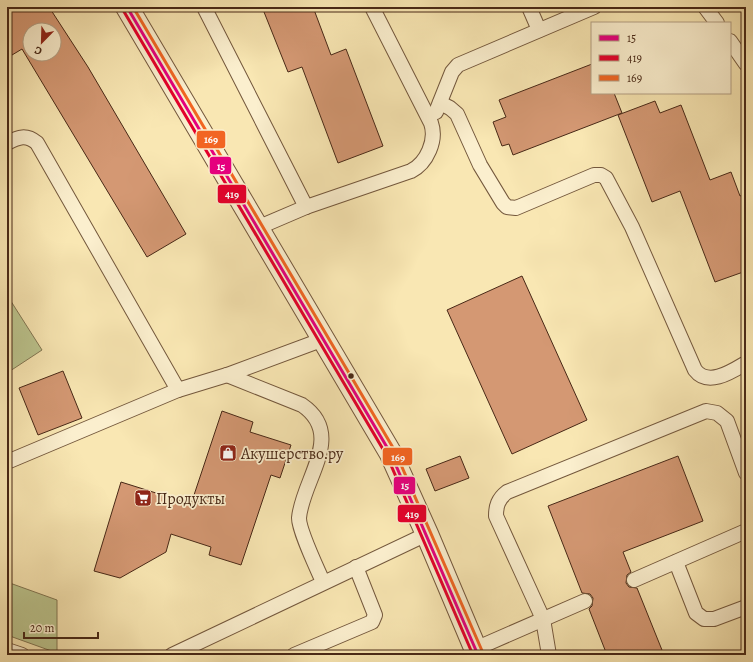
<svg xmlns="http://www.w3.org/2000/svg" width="753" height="662" viewBox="0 0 753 662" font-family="Alegreya,serif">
<rect width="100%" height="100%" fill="#f9e7b3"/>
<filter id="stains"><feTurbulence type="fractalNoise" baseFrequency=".005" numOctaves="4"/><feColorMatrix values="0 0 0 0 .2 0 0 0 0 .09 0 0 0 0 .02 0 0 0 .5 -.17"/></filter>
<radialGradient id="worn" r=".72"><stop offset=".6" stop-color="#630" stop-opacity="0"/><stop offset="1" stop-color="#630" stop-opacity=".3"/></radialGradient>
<g fill="#bcc58e" stroke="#827652">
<polygon points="7,295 42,350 7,373"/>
<polygon points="7,582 57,600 57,653 7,635"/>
</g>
<g fill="#d49873" stroke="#482816" fill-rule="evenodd">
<path d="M7,7h42l39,60 98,167 -39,23 -125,-208 -15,9zM30,30h24v24h-24z"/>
<polygon points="262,7 313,7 331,55 346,49 383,146 338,163 302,67 288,72"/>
<polygon points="592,64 592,93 614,93 622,113 513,155 509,144 502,146 493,122 506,117 499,100"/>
<polygon points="655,101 660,113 681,105 710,180 731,172 740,196 746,194 746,271 715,282 680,191 652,202 618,115"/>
<polygon points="522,276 587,420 512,454 447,310"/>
<polygon points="63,371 82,418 38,435 19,388"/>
<polygon points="222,411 253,422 250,432 291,445 280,478 271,475 241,565 209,555 211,547 171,534 166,552 120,578 94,571 121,482 191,504"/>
<polygon points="460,456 469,478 435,491 426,469"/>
<polygon points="678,456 703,521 623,552 631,572 627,575 626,583 629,587 637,588 664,655 607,655 589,609 592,606 593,598 590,594 582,593 548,506"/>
</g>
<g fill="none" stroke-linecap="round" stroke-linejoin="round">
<defs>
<g id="service">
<polyline points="204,7 306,207"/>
<polyline points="529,7 539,30"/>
<polyline points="705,7 717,23"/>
<polyline points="730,41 746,64"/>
<path d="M440,103l10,5 7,6 23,51 23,38 4,4 9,1 78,-33h7l5,3 26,49 63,143c13,17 36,2 51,-7"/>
<polyline points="436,112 452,72 458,65 594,7"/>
<path d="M7,143c12,-6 19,-9 30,0l141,247"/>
<path d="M257,228l49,-21 105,-36c16,-8 26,-31 20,-48l-59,-116"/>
<path d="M227,375l75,30c44,30 0,75 -3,113 0,13 18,50 24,64"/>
<polyline points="7,462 178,390 227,375 324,339"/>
<polyline points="676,562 696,613 704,619 714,619 746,607"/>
<polyline points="634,580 746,531"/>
<polyline points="475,649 585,601"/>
<polyline points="7,650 22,655"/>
<polyline points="172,655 427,534"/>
<polyline points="294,655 372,622 375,615 356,567"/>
<path d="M549,655l-6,-36 -47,-103c0,-10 2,-17 11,-24l199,-81 11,2 10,8 19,52"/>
</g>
<polyline id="tertiary" points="127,7 391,454 427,534 478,655"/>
</defs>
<use href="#service" stroke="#74583d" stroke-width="16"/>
<use href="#tertiary" stroke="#74583d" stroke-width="24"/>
<use href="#service" stroke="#fbefce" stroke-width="14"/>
<use href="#tertiary" stroke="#fbefce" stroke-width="22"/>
<defs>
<polyline id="bus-1" points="127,7 391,454 478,655"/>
<polyline id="bus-2" points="123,10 387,456 473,655"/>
<polyline id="bus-3" points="133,7 395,451 483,653"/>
</defs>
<use href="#bus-1" stroke="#fbefce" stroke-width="6"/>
<use href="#bus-2" stroke="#fbefce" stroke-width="6"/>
<use href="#bus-3" stroke="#fbefce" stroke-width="6"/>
<use href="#bus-1" stroke="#e5007d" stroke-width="3"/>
<use href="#bus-2" stroke="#e4002b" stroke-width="3"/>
<use href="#bus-3" stroke="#f26522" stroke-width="3"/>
</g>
<defs>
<symbol id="shop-square" viewBox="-11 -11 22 22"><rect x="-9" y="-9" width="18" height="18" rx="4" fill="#8f2418" stroke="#fbefce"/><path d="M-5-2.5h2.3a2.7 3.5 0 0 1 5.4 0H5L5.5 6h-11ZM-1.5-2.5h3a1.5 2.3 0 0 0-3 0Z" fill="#fff"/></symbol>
<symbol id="supermarket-square" viewBox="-11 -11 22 22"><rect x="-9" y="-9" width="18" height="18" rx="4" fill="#8f2418" stroke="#fbefce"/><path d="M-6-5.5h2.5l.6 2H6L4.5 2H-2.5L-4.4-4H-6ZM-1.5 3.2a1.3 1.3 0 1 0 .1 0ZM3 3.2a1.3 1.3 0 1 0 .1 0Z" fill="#fff"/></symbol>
</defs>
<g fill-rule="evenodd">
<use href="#shop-square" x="218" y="443" width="20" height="20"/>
<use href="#supermarket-square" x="133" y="488" width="20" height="20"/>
</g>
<circle fill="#482816" stroke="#fbefce" stroke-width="1.5" cx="351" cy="376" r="3.5"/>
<g text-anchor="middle" stroke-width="3.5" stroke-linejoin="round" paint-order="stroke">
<g font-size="16" fill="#482816" stroke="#fbefce" text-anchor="start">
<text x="241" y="459">Акушерство.ру</text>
<text x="156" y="504">Продукты</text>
</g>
</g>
<g stroke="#fbefce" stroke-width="1.5">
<rect x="196" y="130" width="30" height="19" rx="4" fill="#f26522"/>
<rect x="209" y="156" width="23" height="19" rx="4" fill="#e5007d"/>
<rect x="217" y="184" width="30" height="20" rx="4" fill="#e4002b"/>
<rect x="382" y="447" width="31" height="19" rx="4" fill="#f26522"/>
<rect x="393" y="476" width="23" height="19" rx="4" fill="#e5007d"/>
<rect x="397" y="504" width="30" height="19" rx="4" fill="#e4002b"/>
</g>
<g font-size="11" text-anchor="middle" font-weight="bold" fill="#fff">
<text x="211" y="143">169</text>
<text x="221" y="170">15</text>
<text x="232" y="198">419</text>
<text x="398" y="461">169</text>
<text x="405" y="489">15</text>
<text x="412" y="518">419</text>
</g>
<rect width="753" height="662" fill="none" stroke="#f9e7b3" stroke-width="24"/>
<rect x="8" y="8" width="737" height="646" fill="none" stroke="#482816" stroke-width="2"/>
<rect x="12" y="12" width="729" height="638" fill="none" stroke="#482816"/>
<rect x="591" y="22" width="140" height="72" fill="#fbefce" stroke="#b39f84"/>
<rect x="599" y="35" width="20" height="6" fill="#e5007d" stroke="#b39f84"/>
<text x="627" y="42" font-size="12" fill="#482816">15</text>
<rect x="599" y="55" width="20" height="6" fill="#e4002b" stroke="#b39f84"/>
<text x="627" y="62" font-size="12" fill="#482816">419</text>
<rect x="599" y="75" width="20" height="6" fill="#f26522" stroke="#b39f84"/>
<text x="627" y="82" font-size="12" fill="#482816">169</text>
<g transform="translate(42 42) rotate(203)"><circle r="19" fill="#fbefce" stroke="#b39f84"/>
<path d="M0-3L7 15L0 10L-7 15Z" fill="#8f2418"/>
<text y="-6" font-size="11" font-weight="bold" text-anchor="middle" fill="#482816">С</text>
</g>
<path d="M24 632v6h74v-6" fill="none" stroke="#482816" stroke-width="2"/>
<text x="30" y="632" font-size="12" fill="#482816" stroke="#fbefce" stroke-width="3" paint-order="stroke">20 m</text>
<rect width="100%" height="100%" filter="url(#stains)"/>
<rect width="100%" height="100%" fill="url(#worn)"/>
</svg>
